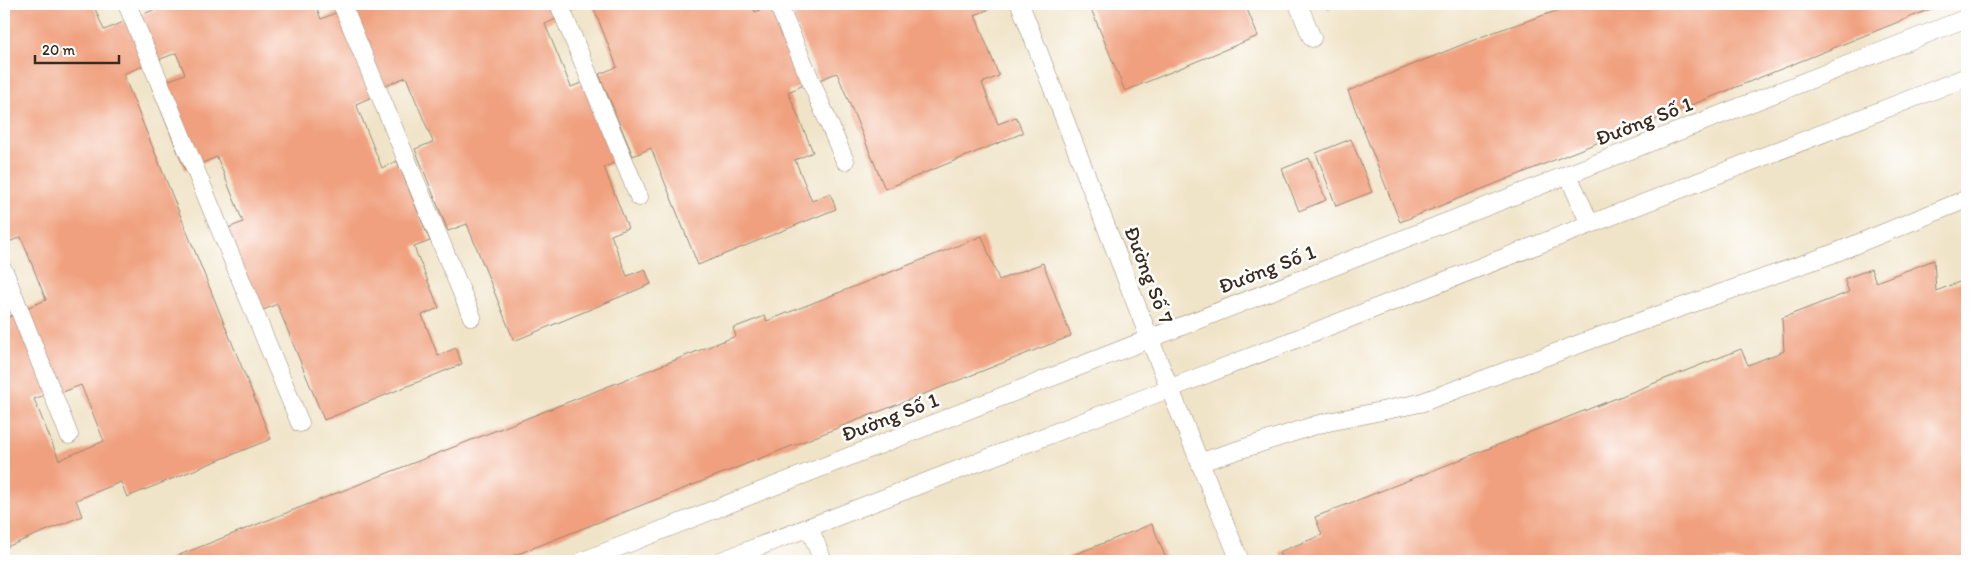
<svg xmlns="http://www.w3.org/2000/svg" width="1971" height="565" viewBox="0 0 1971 565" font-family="Itim,sans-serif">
<rect width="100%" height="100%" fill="#fff"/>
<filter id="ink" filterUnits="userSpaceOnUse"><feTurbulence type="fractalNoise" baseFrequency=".02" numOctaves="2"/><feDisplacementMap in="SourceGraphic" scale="10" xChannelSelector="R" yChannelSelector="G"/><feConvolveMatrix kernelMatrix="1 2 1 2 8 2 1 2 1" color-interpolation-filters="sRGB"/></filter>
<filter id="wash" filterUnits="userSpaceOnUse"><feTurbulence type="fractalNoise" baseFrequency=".0096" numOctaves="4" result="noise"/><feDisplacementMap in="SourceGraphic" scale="20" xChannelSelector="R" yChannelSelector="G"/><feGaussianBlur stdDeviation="1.12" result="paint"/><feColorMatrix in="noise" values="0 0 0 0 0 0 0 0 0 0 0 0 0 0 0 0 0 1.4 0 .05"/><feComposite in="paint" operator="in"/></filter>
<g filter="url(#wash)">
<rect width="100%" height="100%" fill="#f0e4c8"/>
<g id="blocks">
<g fill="#f0a07e">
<polygon points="4,4 93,4 104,30 158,8 156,4 315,4 321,19 338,12 372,97 356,104 382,168 397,161 430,241 414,247 439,308 422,315 438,356 456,348 462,364 324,420 277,304 259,312 226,229 243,222 217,157 185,170 152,87 185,74 176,53 123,74 271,439 127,497 121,482 76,500 82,516 4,548 4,319 17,313 50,393 34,399 59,460 104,441 81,385 58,394 24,309 46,300 21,237 4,244"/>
<polygon points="349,4 556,4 561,17 545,24 571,87 587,81 619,161 604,167 628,228 611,235 627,276 645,269 651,284 514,341 467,224 448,231 415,149 433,142 406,77 375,90"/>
<polygon points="559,4 585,4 563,13"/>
<polygon points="592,4 752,4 755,12 771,5 804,85 788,92 813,152 795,160 812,201 830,193 836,209 698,265 651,148 633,156 599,74 617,67"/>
<polygon points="788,4 988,4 990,9 975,15 999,76 982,83 998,124 1016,117 1023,133 885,189 837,73 819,80"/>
<polygon points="1089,4 1245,4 1258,36 1125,91"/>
<polygon points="1326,4 1340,4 1328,9"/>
<polygon points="1577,4 1943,4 1400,222 1348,91 1491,33"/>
<polygon points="1351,139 1372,192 1336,206 1316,153"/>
<polygon points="1309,158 1326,200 1299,211 1282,169"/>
<polygon points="982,236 999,280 1043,263 1071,336 500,561 164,561 736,336 733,328 765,316 767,321"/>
<polygon points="1934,260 1936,291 1967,279 1967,561 1282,561 1279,552 1322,535 1315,517 1741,349 1748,365 1784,351 1782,318 1849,292 1844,279 1871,269 1876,282"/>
<polygon points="1152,524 1167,561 1064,561 1063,559"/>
</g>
</g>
</g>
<g filter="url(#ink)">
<use href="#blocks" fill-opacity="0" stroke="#968773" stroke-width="1"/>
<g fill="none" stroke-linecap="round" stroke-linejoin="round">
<defs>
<g id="lane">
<polyline points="127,4 300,423"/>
<polyline points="342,4 472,317"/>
<polyline points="559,4 639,197"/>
<polyline points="778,4 845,161"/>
<polyline points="1020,4 1150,340 1240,561"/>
<polyline points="1298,4 1312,38"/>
<polyline points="1568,175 1590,224"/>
<polyline points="4,271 69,435"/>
<polyline points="1201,462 1319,424 1420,403 1628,326 1832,254 1967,199"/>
<polyline points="809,527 823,561"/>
<polyline points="583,561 1967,18"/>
<polyline points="721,561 1171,388 1967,77"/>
</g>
</defs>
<use href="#lane" stroke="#968773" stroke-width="19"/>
<use href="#lane" stroke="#fff" stroke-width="18"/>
</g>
</g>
<g text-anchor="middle" stroke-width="5" stroke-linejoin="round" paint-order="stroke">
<g font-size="21" fill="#3b2a1e" stroke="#fff">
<text transform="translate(1644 121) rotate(-21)" y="7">Đường Số 1</text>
<text transform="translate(1267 269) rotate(-21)" y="7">Đường Số 1</text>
<text transform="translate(1149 275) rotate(69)" y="7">Đường Số 7</text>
<text transform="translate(890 417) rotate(-21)" y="7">Đường Số 1</text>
</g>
</g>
<rect width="1971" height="565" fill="none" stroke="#fff" stroke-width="20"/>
<path d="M35 55v8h84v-8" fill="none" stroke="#3b2a1e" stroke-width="2.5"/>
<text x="42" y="55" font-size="15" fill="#3b2a1e" stroke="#ffffff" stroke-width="4" paint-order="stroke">20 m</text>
</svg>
